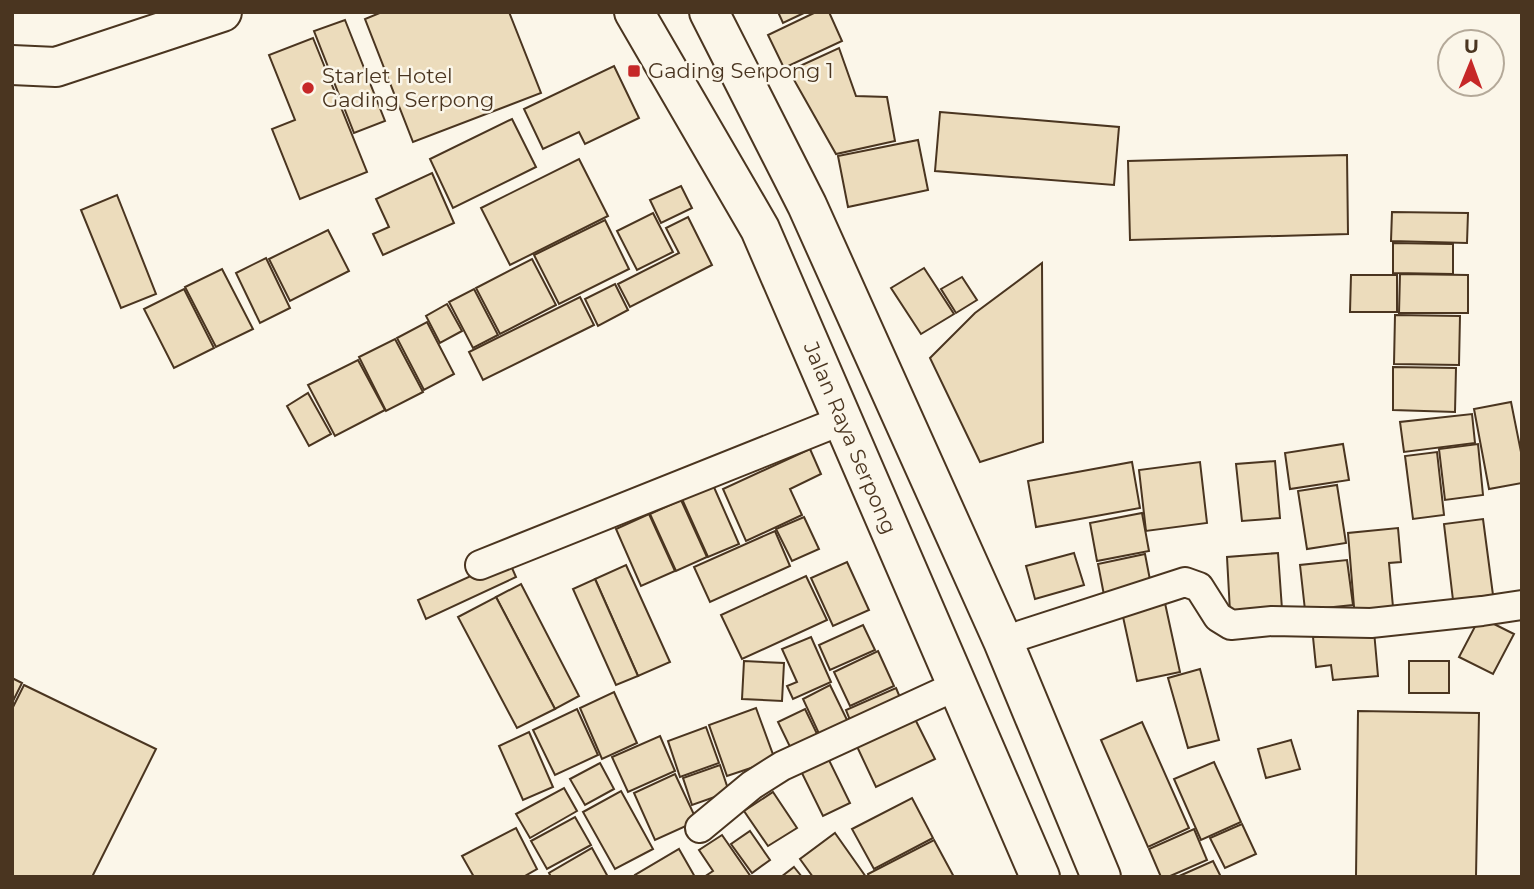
<svg xmlns="http://www.w3.org/2000/svg" width="1534" height="889" viewBox="0 0 1534 889" font-family="Montserrat,sans-serif">
<rect width="100%" height="100%" fill="#fbf6e9"/>
<g fill="#ecdcbc" stroke="#4a3520" stroke-width="2">
<polygon points="382,12 509,12 541,93 413,142 365,19"/>
<polygon points="778,12 806,12 783,23"/>
<polygon points="816,12 829,12 842,41 784,68 768,35"/>
<polygon points="345,20 385,121 354,133 314,31"/>
<polygon points="313,38 367,172 300,199 272,129 295,120 269,55"/>
<polygon points="839,48 856,96 887,97 895,141 836,154 789,71"/>
<polygon points="614,66 639,118 585,144 579,132 543,149 524,109"/>
<polygon points="940,112 1119,127 1114,185 935,171"/>
<polygon points="512,119 536,167 453,208 430,159"/>
<polygon points="918,140 928,190 848,207 838,156"/>
<polygon points="1347,155 1348,234 1130,240 1128,161"/>
<polygon points="579,159 608,216 510,265 481,208"/>
<polygon points="432,173 454,223 383,255 373,234 389,227 376,199"/>
<polygon points="681,186 692,208 661,223 650,200"/>
<polygon points="117,195 156,294 121,308 81,210"/>
<polygon points="1392,212 1468,213 1467,243 1391,241"/>
<polygon points="653,213 673,252 637,270 617,231"/>
<polygon points="688,217 712,265 630,307 618,284 679,253 666,228"/>
<polygon points="605,220 629,269 559,304 534,255"/>
<polygon points="328,230 349,271 290,301 269,259"/>
<polygon points="1393,243 1453,244 1453,274 1393,273"/>
<polygon points="266,258 290,308 260,323 236,273"/>
<polygon points="532,259 556,305 500,334 476,288"/>
<polygon points="1042,263 1043,442 980,462 930,358 975,313"/>
<polygon points="924,268 954,314 921,334 891,288"/>
<polygon points="222,269 253,329 216,347 185,287"/>
<polygon points="1400,274 1468,275 1468,313 1399,313"/>
<polygon points="1351,275 1397,275 1397,312 1350,312"/>
<polygon points="962,277 977,300 956,313 941,289"/>
<polygon points="615,284 628,310 598,326 585,299"/>
<polygon points="184,289 214,348 174,368 144,309"/>
<polygon points="474,289 498,335 473,348 449,302"/>
<polygon points="580,297 594,325 483,380 469,352"/>
<polygon points="447,304 462,331 440,343 426,316"/>
<polygon points="1395,315 1460,316 1459,365 1394,364"/>
<polygon points="427,322 454,374 424,390 397,338"/>
<polygon points="395,339 423,392 386,411 359,357"/>
<polygon points="358,360 385,410 335,436 308,385"/>
<polygon points="1393,367 1456,368 1455,412 1393,410"/>
<polygon points="308,393 331,434 309,446 287,406"/>
<polygon points="1511,402 1522,457 1522,483 1489,489 1474,409"/>
<polygon points="1472,414 1475,443 1404,452 1400,422"/>
<polygon points="1343,444 1349,480 1290,489 1285,453"/>
<polygon points="1478,444 1483,495 1445,500 1439,449"/>
<polygon points="810,449 821,474 790,489 802,515 746,541 723,489"/>
<polygon points="1437,452 1444,515 1413,519 1405,456"/>
<polygon points="1275,461 1280,518 1242,521 1236,464"/>
<polygon points="1132,462 1140,508 1036,527 1028,481"/>
<polygon points="1200,462 1207,523 1146,531 1139,470"/>
<polygon points="713,485 739,544 708,557 682,499"/>
<polygon points="1337,485 1346,543 1307,549 1298,491"/>
<polygon points="681,500 707,557 676,571 650,514"/>
<polygon points="1142,513 1149,551 1097,561 1090,523"/>
<polygon points="649,514 675,571 641,586 616,529"/>
<polygon points="804,517 819,549 792,561 776,529"/>
<polygon points="1483,519 1493,595 1453,600 1444,524"/>
<polygon points="1398,528 1401,562 1389,563 1393,607 1355,619 1348,533"/>
<polygon points="775,531 790,566 710,602 694,567"/>
<polygon points="1074,553 1084,585 1035,599 1026,566"/>
<polygon points="1278,553 1282,609 1230,612 1227,557"/>
<polygon points="1145,554 1151,585 1104,595 1098,564"/>
<polygon points="508,559 516,577 426,619 418,600"/>
<polygon points="1347,560 1353,605 1305,610 1300,565"/>
<polygon points="847,562 869,610 833,626 811,578"/>
<polygon points="626,565 670,662 638,676 595,579"/>
<polygon points="806,576 827,620 742,659 721,615"/>
<polygon points="595,579 638,676 616,685 573,589"/>
<polygon points="521,584 579,696 555,709 496,597"/>
<polygon points="1163,594 1180,672 1137,681 1120,603"/>
<polygon points="496,597 555,709 517,728 458,617"/>
<polygon points="1480,617 1514,634 1493,674 1459,657"/>
<polygon points="863,625 875,650 830,670 819,645"/>
<polygon points="1374,631 1378,676 1333,680 1331,665 1316,667 1313,637"/>
<polygon points="811,637 831,682 793,699 787,686 797,682 782,649"/>
<polygon points="878,651 894,686 850,706 834,672"/>
<polygon points="744,661 784,663 782,701 742,699"/>
<rect x="1409" y="661" width="40" height="32"/>
<polygon points="1200,669 1219,740 1188,748 1168,678"/>
<polygon points="12,678 22,683 12,703"/>
<polygon points="24,685 156,749 92,877 12,877 12,709"/>
<polygon points="830,685 849,724 821,738 803,699"/>
<polygon points="896,688 904,707 854,730 846,710"/>
<polygon points="614,692 637,743 602,759 580,708"/>
<polygon points="756,708 775,760 727,776 709,725"/>
<polygon points="577,709 598,755 555,775 533,730"/>
<polygon points="805,709 820,740 793,753 778,722"/>
<polygon points="911,711 935,759 876,787 853,738"/>
<polygon points="1358,711 1479,713 1476,877 1356,877"/>
<polygon points="1142,722 1189,828 1148,847 1101,740"/>
<polygon points="706,727 719,763 680,777 668,741"/>
<polygon points="529,732 553,787 523,800 499,746"/>
<polygon points="660,736 675,771 628,792 612,757"/>
<polygon points="1291,740 1300,769 1266,778 1258,749"/>
<polygon points="824,750 850,803 823,816 797,763"/>
<polygon points="1214,762 1241,822 1201,840 1174,779"/>
<polygon points="600,763 614,789 585,805 570,779"/>
<polygon points="720,765 729,792 692,805 683,778"/>
<polygon points="675,774 697,821 655,840 634,793"/>
<polygon points="564,788 577,811 530,838 516,814"/>
<polygon points="621,791 653,849 615,869 583,812"/>
<polygon points="773,792 797,828 768,846 744,811"/>
<polygon points="912,798 933,838 874,869 852,829"/>
<polygon points="575,817 591,845 547,869 531,841"/>
<polygon points="1242,824 1256,854 1225,868 1210,838"/>
<polygon points="516,828 537,869 523,877 474,877 462,856"/>
<polygon points="1194,829 1207,860 1168,877 1161,877 1149,849"/>
<polygon points="750,831 770,860 752,873 731,844"/>
<polygon points="835,833 866,877 813,877 800,859"/>
<polygon points="722,835 751,877 704,877 713,871 699,850"/>
<polygon points="934,840 954,877 869,877 868,874"/>
<polygon points="592,848 608,877 551,877 549,873"/>
<polygon points="679,849 695,877 636,877 635,875"/>
<polygon points="1213,861 1221,877 1177,877"/>
<polygon points="794,867 802,877 781,877"/>
</g>
<g fill="none" stroke-linecap="round" stroke-linejoin="round">
<defs>
<g id="minor">
<polyline points="480,565 843,420"/>
<polyline points="1003,641 1185,582 1199,587 1218,617 1231,625 1272,621 1371,623 1482,611 1522,605"/>
<polyline points="700,828 752,785 782,766 956,686"/>
</g>
<g id="primary">
<polyline points="634,12 760,229 1040,877"/>
<polyline points="709,12 807,205 1003,641 1101,877"/>
<polyline points="12,65 56,67 222,12"/>
</g>
</defs>
<use href="#minor" stroke="#4a3520" stroke-width="32"/>
<use href="#primary" stroke="#4a3520" stroke-width="42"/>
<use href="#minor" stroke="#fbf6e9" stroke-width="28"/>
<use href="#primary" stroke="#fbf6e9" stroke-width="38"/>
</g>
<g fill="#c62828" stroke="#fbf6e9" stroke-width="2.5">
<rect x="627" y="64" width="14" height="14" rx="3.5"/>
<circle cx="308" cy="88" r="7"/>
</g>
<g text-anchor="middle" stroke-width="5" stroke-linejoin="round" paint-order="stroke">
<g font-size="21" fill="#4a3520" stroke="#fbf6e9" text-anchor="start">
<text x="648" y="78">Gading Serpong 1</text>
<text x="322" y="83">Starlet Hotel<tspan x="322" dy="24">Gading Serpong</tspan></text>
</g>
<g font-size="21" fill="#4a3520" stroke="#fbf6e9">
<text transform="translate(850 438) rotate(67)" y="7">Jalan Raya Serpong</text>
</g>
</g>
<rect width="1534" height="889" fill="none" stroke="#4a3520" stroke-width="28"/>
<g transform="translate(1471 63) rotate(1)"><circle r="33" fill="#fbf6e9" stroke="#b4a999" stroke-width="2"/>
<path d="M0-5L12 26L0 18L-12 26Z" fill="#c62828"/>
<text y="-10" font-size="19" font-weight="bold" text-anchor="middle" fill="#4a3520">U</text>
</g>
</svg>
